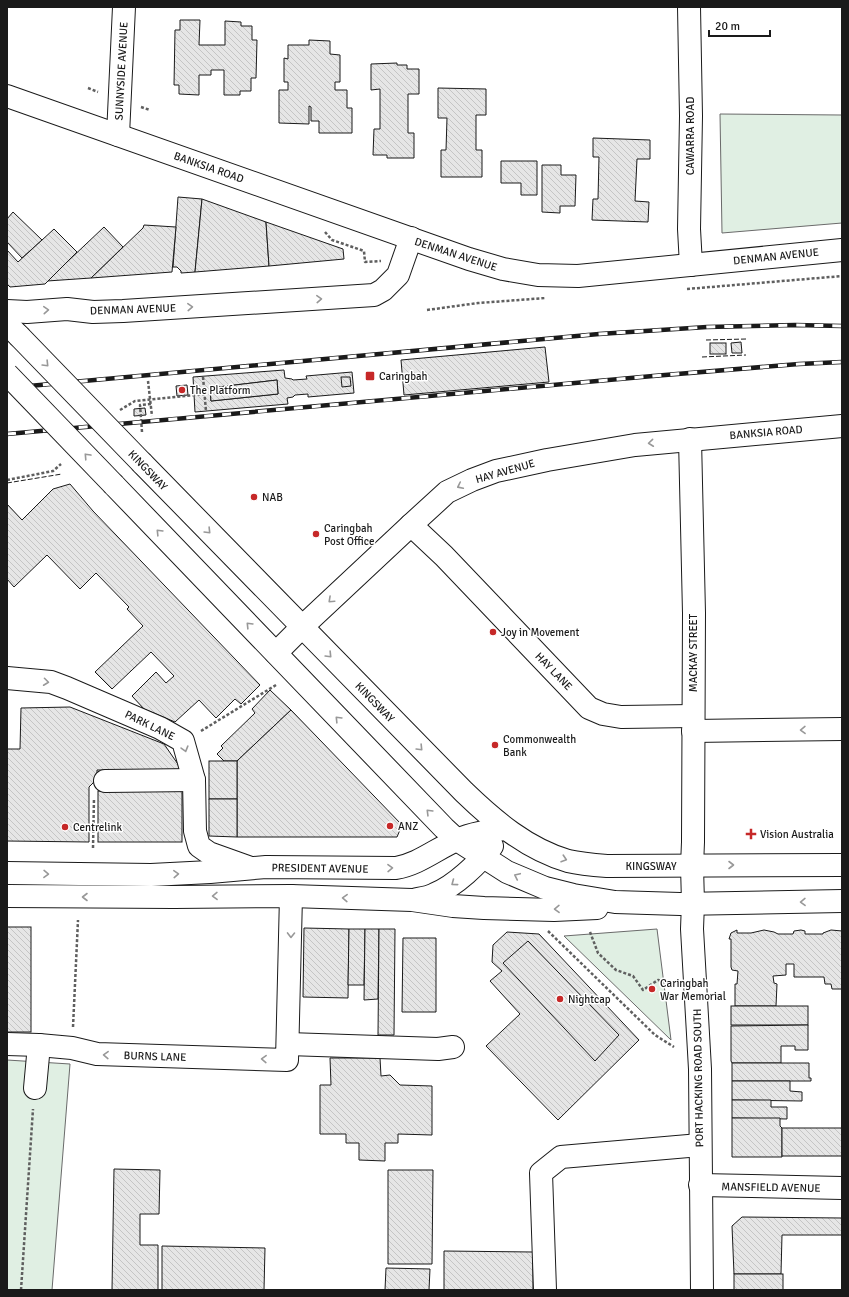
<svg xmlns="http://www.w3.org/2000/svg" width="849" height="1297" viewBox="0 0 849 1297" font-family="Signika,sans-serif">
<defs>
<pattern id="building-back-hatch" width="6" height="6" patternUnits="userSpaceOnUse"><rect width="6" height="6" fill="#e6e6e6"/><path d="M-1 5l2 2M0 0l6 6M5-1l2 2" fill="none" stroke="#c5c5c5"/></pattern>
</defs>
<rect width="100%" height="100%" fill="#fff"/>
<g fill="#e0efe3" stroke="#6a6a6a">
<polygon points="720,114 842,115 842,223 722,233"/>
<polygon points="657,929 671,1040 564,936"/>
<polygon points="7,1060 70,1064 52,1290 7,1290"/>
</g>
<g fill="url(#building-back-hatch)" stroke="#1a1a1a" fill-rule="evenodd">
<polygon points="180,20 200,20 199,45 225,45 225,21 241,22 241,26 252,26 252,40 257,40 256,78 251,78 251,91 240,91 240,95 224,95 224,70 211,70 211,75 199,75 199,95 179,94 179,85 174,85 175,30 180,30"/>
<polygon points="309,40 330,41 330,54 340,55 340,82 335,82 335,90 347,90 347,108 352,108 352,133 319,133 319,121 311,121 311,107 309,106 309,124 279,123 279,90 288,90 288,82 284,82 284,58 288,59 288,45 309,45"/>
<polygon points="397,63 397,65 407,65 407,69 419,69 419,94 408,94 408,133 414,133 414,158 387,158 387,155 373,155 374,129 380,129 380,89 371,90 371,64"/>
<polygon points="438,88 486,89 486,115 476,115 476,150 482,150 482,177 441,177 441,150 446,150 447,118 438,118"/>
<polygon points="593,138 650,140 650,159 637,159 635,201 649,202 648,222 592,220 593,199 598,199 599,157 593,157"/>
<polygon points="501,161 537,161 537,195 521,195 521,183 501,183"/>
<polygon points="542,165 561,165 561,175 576,175 575,206 560,206 560,213 542,212"/>
<polygon points="178,197 202,199 195,272 181,273 181,271 177,267 173,267"/>
<polygon points="202,199 266,222 269,266 195,272"/>
<polygon points="13,212 42,240 22,258 7,242 7,219"/>
<polygon points="266,222 343,249 344,259 269,266"/>
<polygon points="144,225 176,227 172,272 91,278 143,228"/>
<polygon points="104,227 123,247 91,278 47,281"/>
<polygon points="54,229 77,252 45,284 10,287 7,284 7,250 18,262"/>
<polygon points="741,342 742,353 732,353 731,343"/>
<rect x="710" y="343" width="16" height="11"/>
<polygon points="545,347 549,382 404,395 401,360"/>
<path d="M284,370l1,8 7,1 1,1 14,-1 -1,-3 46,-4 2,21 -46,4v-3l-13,1 -2,2 -6,1 1,6 -93,8 -2,-35zM277,380l1,14 -67,7 -1,-13z"/>
<polygon points="341,377 350,377 351,386 342,387"/>
<polygon points="277,380 278,394 211,401 210,388"/>
<polygon points="187,385 188,395 177,396 176,386"/>
<polygon points="145,408 146,415 134,416 134,409"/>
<polygon points="70,484 93,511 260,685 241,704 235,699 216,718 199,700 175,722 144,709 132,696 156,672 166,683 174,676 151,652 112,689 95,672 143,626 127,609 129,607 96,573 80,589 47,555 14,587 7,579 7,504 22,520 53,489"/>
<polygon points="270,690 291,710 237,761 224,761 217,754 223,748 221,746 255,713 252,709"/>
<polygon points="70,707 164,744 182,770 97,770 97,779 89,787 89,842 7,841 7,749 20,749 21,708"/>
<polygon points="291,710 402,825 397,837 237,837 237,761"/>
<rect x="209" y="761" width="28" height="38"/>
<rect x="98" y="791" width="84" height="51"/>
<polygon points="209,799 237,799 237,837 209,836"/>
<rect x="7" y="927" width="24" height="105"/>
<polygon points="304,928 349,929 348,998 303,997"/>
<polygon points="349,929 365,929 364,985 348,985"/>
<polygon points="365,929 379,929 378,999 364,1000"/>
<polygon points="379,929 395,929 394,1035 378,1035"/>
<polygon points="737,930 737,933 751,933 764,930 774,932 778,934 793,934 794,931 801,930 805,931 805,934 823,934 823,933 831,930 842,931 842,989 832,989 831,984 825,984 824,977 794,977 794,964 786,964 786,975 773,976 774,983 777,984 776,1006 735,1006 735,984 737,984 738,971 732,970 731,967 731,939 729,939 731,933"/>
<polygon points="507,932 539,934 639,1040 558,1120 486,1046 520,1014 490,981 502,971 492,962 493,945"/>
<polygon points="403,938 436,938 436,1012 402,1012"/>
<polygon points="528,941 619,1035 595,1061 503,963"/>
<rect x="731" y="1006" width="77" height="19"/>
<polygon points="808,1025 808,1050 795,1050 795,1046 781,1046 781,1063 732,1063 731,1061 731,1026"/>
<polygon points="330,1058 380,1058 381,1076 390,1075 400,1085 432,1086 432,1135 398,1134 398,1143 385,1143 385,1161 359,1160 359,1143 346,1143 346,1134 320,1134 320,1085 331,1085"/>
<polygon points="732,1063 809,1063 809,1078 811,1078 811,1081 732,1081"/>
<polygon points="732,1081 790,1081 790,1091 802,1092 802,1101 732,1100"/>
<polygon points="732,1100 771,1100 771,1107 787,1107 787,1119 732,1118"/>
<polygon points="732,1118 780,1118 780,1126 782,1128 782,1157 732,1157"/>
<rect x="782" y="1128" width="60" height="28"/>
<polygon points="114,1169 160,1170 159,1214 140,1214 140,1245 158,1245 158,1290 112,1290"/>
<polygon points="388,1170 433,1170 432,1264 388,1264"/>
<polygon points="742,1217 842,1218 842,1235 782,1235 781,1274 734,1274 732,1226"/>
<polygon points="162,1246 265,1248 264,1290 162,1290"/>
<polygon points="444,1251 533,1252 533,1290 444,1290"/>
<polygon points="386,1268 430,1269 429,1290 385,1290"/>
<rect x="734" y="1274" width="49" height="16"/>
</g>
<g fill="none" stroke-linecap="round" stroke-linejoin="round">
<defs>
<g id="minor">
<polyline points="689,7 691,116 689,229 691,265"/>
<polyline points="7,96 469,259 503,269 538,275 578,276 842,250"/>
<polyline points="118,135 124,7"/>
<polyline points="7,311 27,312 67,309 93,312 123,311 374,295 383,290 398,275 411,238"/>
<polyline points="690,439 694,613 693,842 692,866"/>
<polyline points="411,525 444,556 589,708 603,714 621,717 693,716"/>
<polyline points="302,627 411,525 447,492 472,480 496,471 547,460 635,445 842,426"/>
<polyline points="7,678 51,682 67,688 160,728 183,741 194,780 195,831 199,846 209,853 251,868"/>
<polyline points="693,731 842,729"/>
<polyline points="105,781 194,780"/>
<polyline points="693,903 692,929 700,1069 702,1290"/>
<polyline points="7,1044 39,1045 72,1048 97,1054 287,1060 291,896"/>
<polyline points="288,1044 438,1049 453,1047"/>
<polyline points="35,1088 39,1045"/>
<polyline points="700,1185 842,1188"/>
<polyline points="545,1290 541,1173 561,1157 700,1145"/>
</g>
<g id="major">
<polyline points="7,324 19,336"/>
<path d="M142,463l322,329c30,29 63,57 104,69 13,3 26,4 39,5l235,-1"/>
<polyline points="114,485 444,828 457,840 507,872 545,888 573,895 615,902 680,904 842,901"/>
<polyline points="276,653 302,627"/>
<polyline points="692,866 693,903"/>
<path d="M7,873l144,2 59,-3 56,-5 130,1c23,-4 40,-19 61,-28 15,-7 32,-9 48,-11"/>
<polyline points="7,896 174,897 291,896 412,900 453,906 484,908 554,910 597,908"/>
<path d="M417,899c6,-1 13,-2 18,-5 20,-8 44,-31 57,-48"/>
</g>
</defs>
<use href="#minor" stroke="#1a1a1a" stroke-width="24"/>
<use href="#major" stroke="#1a1a1a" stroke-width="24"/>
<g stroke="#5f5f5f" stroke-width="2.5" stroke-dasharray="3 2" stroke-linecap="butt">
<polyline points="88,88 98,92"/>
<polyline points="141,107 150,110"/>
<polyline points="325,232 332,240 364,251 365,262 381,261"/>
<polyline points="687,289 842,276"/>
<polyline points="427,310 478,303 546,298"/>
<polyline points="203,377 206,411"/>
<polyline points="148,381 152,416"/>
<polyline points="120,410 135,401 205,394"/>
<polyline points="142,432 140,405 151,404"/>
<polyline points="7,480 53,471 61,464"/>
<polyline points="201,731 276,685"/>
<polyline points="93,848 94,798"/>
<polyline points="548,931 655,1035 674,1047"/>
<polyline points="590,932 598,953 616,970 633,976 643,990 658,980 670,982"/>
<polyline points="73,1027 78,920"/>
<polyline points="21,1290 33,1109"/>
</g>
<use href="#minor" stroke="#fff" stroke-width="22"/>
<use href="#major" stroke="#fff" stroke-width="22"/>
<defs>
<g id="rail">
<polyline points="7,388 599,334 707,327 795,325 842,326"/>
<polyline points="7,434 653,376 799,364 842,362"/>
</g>
</defs>
<use href="#rail" stroke="#1a1a1a" stroke-width="4.5"/>
<use href="#rail" stroke="#fff" stroke-width="3" stroke-dasharray="9" stroke-linecap="butt"/>
<defs>
<g id="major-bridge">
<polyline points="19,336 142,463"/>
<polyline points="7,374 114,485"/>
</g>
</defs>
<use href="#major-bridge" stroke="#1a1a1a" stroke-width="24" stroke-linecap="butt"/>
<use href="#major-bridge" stroke="#fff" stroke-width="22"/>
<g stroke="#1a1a1a" stroke-width="1" stroke-dasharray="5 2" stroke-linecap="butt">
<polyline points="706,340 746,339"/>
<polyline points="702,357 746,355"/>
<polyline points="7,483 62,474"/>
</g>
</g>
<defs><path id="oneway-chevron" d="M-2-3.5L2.5 0L-2 3.5" fill="none" stroke-width="1.6" stroke-linecap="round" stroke-linejoin="round"/></defs>
<g stroke="#989898">
<use href="#oneway-chevron" transform="translate(319 299) rotate(-3)"/>
<use href="#oneway-chevron" transform="translate(190 307) rotate(-3)"/>
<use href="#oneway-chevron" transform="translate(46 310) rotate(-4)"/>
<use href="#oneway-chevron" transform="translate(46 364) rotate(46)"/>
<use href="#oneway-chevron" transform="translate(651 443) rotate(174)"/>
<use href="#oneway-chevron" transform="translate(87 456) rotate(-133)"/>
<use href="#oneway-chevron" transform="translate(460 486) rotate(154)"/>
<use href="#oneway-chevron" transform="translate(208 531) rotate(46)"/>
<use href="#oneway-chevron" transform="translate(159 532) rotate(-134)"/>
<use href="#oneway-chevron" transform="translate(331 600) rotate(137)"/>
<use href="#oneway-chevron" transform="translate(249 625) rotate(-134)"/>
<use href="#oneway-chevron" transform="translate(329 655) rotate(46)"/>
<use href="#oneway-chevron" transform="translate(46 682) rotate(7)"/>
<use href="#oneway-chevron" transform="translate(338 719) rotate(-134)"/>
<use href="#oneway-chevron" transform="translate(803 730) rotate(179)"/>
<use href="#oneway-chevron" transform="translate(420 748) rotate(46)"/>
<use href="#oneway-chevron" transform="translate(185 749) rotate(74)"/>
<use href="#oneway-chevron" transform="translate(429 812) rotate(-135)"/>
<use href="#oneway-chevron" transform="translate(564 859) rotate(18)"/>
<use href="#oneway-chevron" transform="translate(731 865)"/>
<use href="#oneway-chevron" transform="translate(390 868) rotate(-1)"/>
<use href="#oneway-chevron" transform="translate(46 874) rotate(1)"/>
<use href="#oneway-chevron" transform="translate(176 874) rotate(-3)"/>
<use href="#oneway-chevron" transform="translate(517 876) rotate(-155)"/>
<use href="#oneway-chevron" transform="translate(454 883) rotate(143)"/>
<use href="#oneway-chevron" transform="translate(215 896) rotate(179)"/>
<use href="#oneway-chevron" transform="translate(85 897) rotate(-180)"/>
<use href="#oneway-chevron" transform="translate(345 898) rotate(-178)"/>
<use href="#oneway-chevron" transform="translate(803 902) rotate(179)"/>
<use href="#oneway-chevron" transform="translate(557 909) rotate(179)"/>
<use href="#oneway-chevron" transform="translate(291 935) rotate(91)"/>
<use href="#oneway-chevron" transform="translate(106 1055) rotate(-178)"/>
<use href="#oneway-chevron" transform="translate(264 1059) rotate(-178)"/>
</g>
<g fill="#c62828" stroke="#fff" stroke-width="1.5">
<rect x="365" y="371" width="10" height="10" rx="2"/>
<circle cx="182" cy="390" r="4"/>
<circle cx="254" cy="497" r="4"/>
<circle cx="316" cy="534" r="4"/>
<circle cx="493" cy="632" r="4"/>
<circle cx="495" cy="745" r="4"/>
<circle cx="390" cy="826" r="4"/>
<circle cx="65" cy="827" r="4"/>
<path d="M749 828h4v4h4v4h-4v4h-4v-4h-4v-4h4z"/>
<circle cx="652" cy="989" r="4"/>
<circle cx="560" cy="999" r="4"/>
</g>
<g text-anchor="middle" stroke-width="3" stroke-linejoin="round" paint-order="stroke">
<g font-size="11" fill="#1a1a1a" stroke="#fff">
<text transform="translate(121 71) rotate(-87)" y="4">SUNNYSIDE AVENUE</text>
<text transform="translate(690 136) rotate(-90)" y="4">CAWARRA ROAD</text>
<text transform="translate(209 167) rotate(19)" y="4">BANKSIA ROAD</text>
<text transform="translate(456 254) rotate(18)" y="4">DENMAN AVENUE</text>
<text transform="translate(776 256) rotate(-6)" y="4">DENMAN AVENUE</text>
<text transform="translate(133 309) rotate(-2)" y="4">DENMAN AVENUE</text>
<text transform="translate(766 432) rotate(-5)" y="4">BANKSIA ROAD</text>
<text transform="translate(148 470) rotate(46)" y="4">KINGSWAY</text>
<text transform="translate(505 471) rotate(-16)" y="4">HAY AVENUE</text>
<text transform="translate(693 653) rotate(-90)" y="4">MACKAY STREET</text>
<text transform="translate(554 671) rotate(46)" y="4">HAY LANE</text>
<text transform="translate(375 702) rotate(46)" y="4">KINGSWAY</text>
<text transform="translate(150 725) rotate(26)" y="4">PARK LANE</text>
<text x="651" y="870">KINGSWAY</text>
<text transform="translate(320 868) rotate(1)" y="4">PRESIDENT AVENUE</text>
<text transform="translate(155 1056) rotate(2)" y="4">BURNS LANE</text>
<text transform="translate(698 1078) rotate(-91)" y="4">PORT HACKING ROAD SOUTH</text>
<text transform="translate(771 1187) rotate(1)" y="4">MANSFIELD AVENUE</text>
</g>
<g font-size="11" fill="#1a1a1a" stroke="#fff" text-anchor="start">
<text x="379" y="380">Caringbah</text>
<text x="190" y="394">The Platform</text>
<text x="262" y="501">NAB</text>
<text x="324" y="532">Caringbah<tspan x="324" dy="13">Post Office</tspan></text>
<text x="501" y="636">Joy in Movement</text>
<text x="503" y="743">Commonwealth<tspan x="503" dy="13">Bank</tspan></text>
<text x="398" y="830">ANZ</text>
<text x="73" y="831">Centrelink</text>
<text x="760" y="838">Vision Australia</text>
<text x="660" y="987">Caringbah<tspan x="660" dy="13">War Memorial</tspan></text>
<text x="568" y="1003">Nightcap</text>
</g>
</g>
<rect width="849" height="1297" fill="none" stroke="#1a1a1a" stroke-width="16"/>
<path d="M709 30v6h61v-6" fill="none" stroke="#1a1a1a" stroke-width="2"/>
<text x="715" y="30" font-size="12" fill="#1a1a1a" stroke="#ffffff" stroke-width="3" paint-order="stroke">20 m</text>
</svg>
